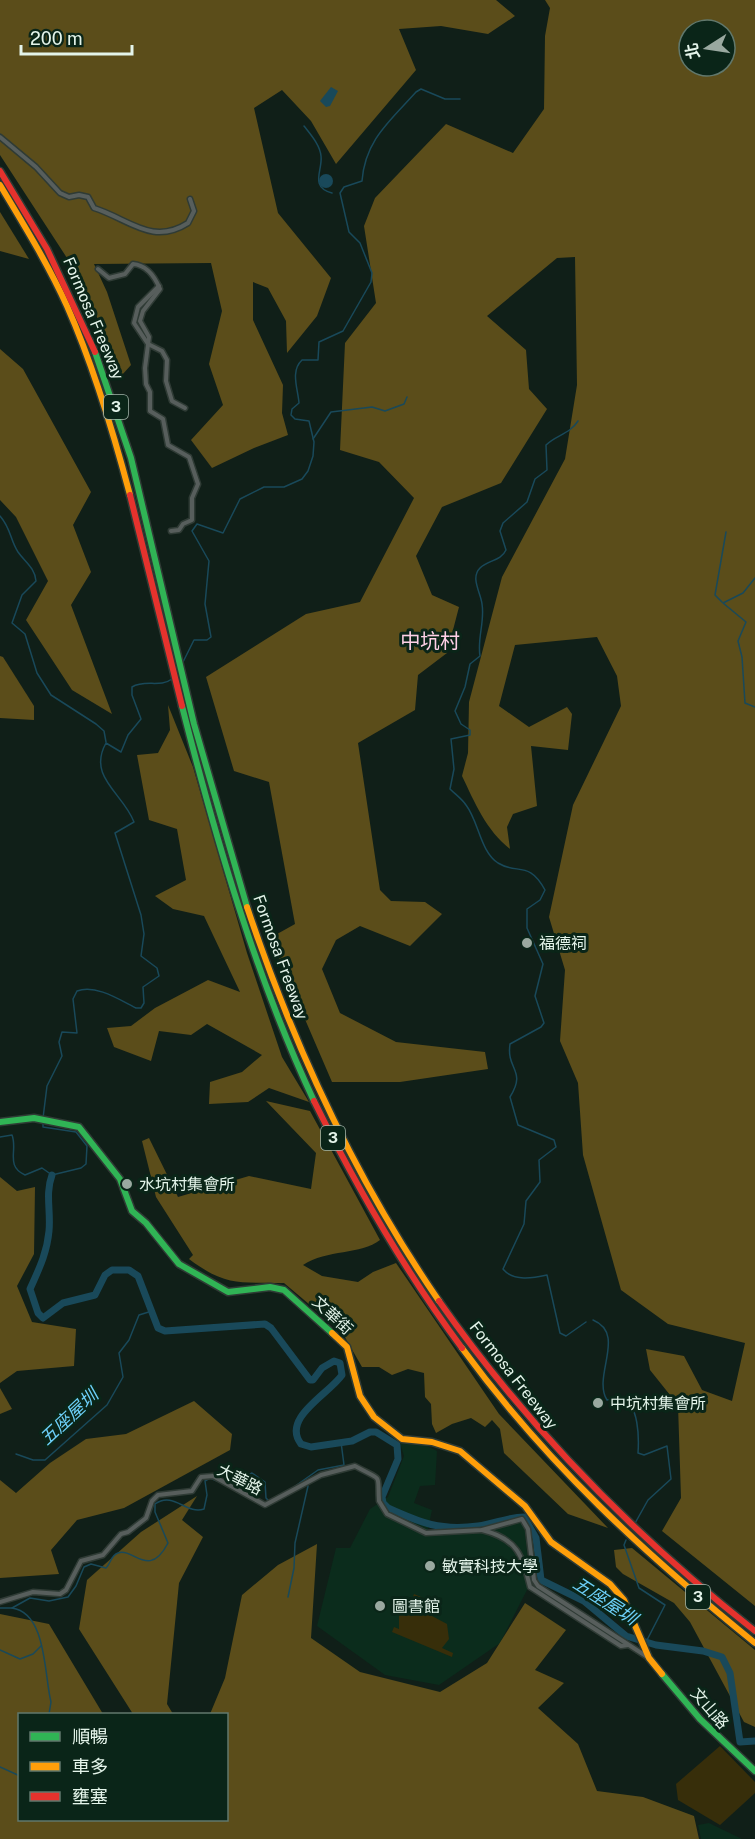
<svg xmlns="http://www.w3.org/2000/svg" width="755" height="1839" viewBox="0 0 755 1839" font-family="'Public Sans','Noto Sans TC',sans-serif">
<rect width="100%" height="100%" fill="#101f18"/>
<g fill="#0b2c1c">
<polygon points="400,1443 425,1445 437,1451 435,1485 420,1486 414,1503 432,1510 427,1533 524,1521 530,1584 500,1643 439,1685 385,1675 317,1626 336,1548 350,1548 370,1509 388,1497 404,1456"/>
<polygon points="709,1823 742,1839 701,1839 698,1825"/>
</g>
<g fill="#372e0a">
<polygon points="414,1594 437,1604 432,1616 447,1624 449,1639 442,1648 453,1653 452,1657 392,1632 394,1627 399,1629 399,1616 404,1610 414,1609 409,1607"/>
<polygon points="720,1746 755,1782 755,1793 720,1825 678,1800 676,1784"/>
</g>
<g fill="#5b4d1a" fill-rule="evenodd">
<polygon points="0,0 496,0 515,16 488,34 441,26 399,29 416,70 336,164 311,121 282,90 254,108 278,213 331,278 317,316 287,353 286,321 268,288 253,282 253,320 283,385 282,413 288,435 254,448 212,468 191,440 223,405 209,364 222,311 211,263 94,264 107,292 131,365 122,375 80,278 0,155"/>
<path d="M545,0h210v1606l-93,-75 19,-33 -3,-93 -28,-35 -4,-21 38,7 18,34 30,11 13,-58 -77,-19 -47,-34 -38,-135 -5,-72 -18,-42 5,-71 -16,-53 24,-112 48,-99 -4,-30 -20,-39 -82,8 -16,61 30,21 38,-20 5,7 -4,36 -37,-4 6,60 -24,8 -6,13 3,22c-24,-19 -35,-46 -48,-73l6,-23 1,-51 33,-125 63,-118 12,-74 -2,-128 -18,1 -70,58 39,34 3,39 18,20 -46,74 -59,24 -26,49 16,39 27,12 -12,46 -29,22 -3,35 -57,33 22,147 11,11 34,1 17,12 -32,32 -50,-20 -24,14 -14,29 18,44 56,29 89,10 3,17 -88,13h-68l-62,-144 25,-14 -26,-142 -35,-11 -28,-94 100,-63 54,-12 54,-104 -35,-36 -39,-12 5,-107 31,-40 -12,-77 11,-28 71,-74 67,29 31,-44 1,-73 5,-28zM689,30h36v36h-36z"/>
<polygon points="0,212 29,259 0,251"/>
<polygon points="0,349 23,369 91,492 73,525 91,572 71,605 112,714 72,690 26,620 48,581 16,517 0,500"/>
<polygon points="0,656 3,657 34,706 34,720 0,718"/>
<polygon points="168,705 193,767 247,953 282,1057 309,1102 269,1088 248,1102 209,1104 210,1082 242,1072 262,1055 207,1024 191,1035 159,1031 151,1061 114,1047 107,1028 131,1026 155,1008 208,980 240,992 204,916 173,909 155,896 186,880 177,829 149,820 137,755 158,753 170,730"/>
<path d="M266,1101l44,10 70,129c-19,15 -53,9 -77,25l19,11 36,6 15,-10 23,-9 103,151 109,114 -40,-14 -64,-61 -4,-24 -8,-9 -7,7 -14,-9 -19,6 -16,9 -4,-9 -1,-20 -6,-7 -1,-24 -16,-4 -16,6 -13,-8h-17l-20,-35 -58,-49c-44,-1 -58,4 -95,-24l4,-4 -37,-58 -14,-56 7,-3 29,59 71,-21 62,13 5,-36z"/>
<polygon points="0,1177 17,1191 35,1187 34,1254 17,1286 32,1322 76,1329 74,1366 17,1371 0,1383"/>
<polygon points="0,1388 12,1409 0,1414"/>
<polygon points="194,1401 232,1434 230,1450 124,1508 77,1520 51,1550 59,1574 0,1578 0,1480 16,1493 50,1463 86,1439 126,1434"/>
<polygon points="197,1496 182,1520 203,1537 179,1583 167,1704 173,1714 133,1714 79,1629 87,1580 141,1532"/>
<polygon points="317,1544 311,1638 360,1672 440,1692 487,1663 525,1603 566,1630 535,1670 564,1683 538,1708 578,1744 597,1791 643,1797 694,1816 699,1839 0,1839 0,1614 49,1624 103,1714 20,1714 20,1820 226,1820 226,1714 210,1714 225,1678 242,1595 278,1565"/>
<polygon points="632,1548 755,1650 755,1727 744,1722 690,1622 674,1603 623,1574 616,1567 614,1550"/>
</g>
<g fill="#19495a">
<polygon points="331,87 338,91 330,106 326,107 320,101"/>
<circle cx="326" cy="181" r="7"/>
</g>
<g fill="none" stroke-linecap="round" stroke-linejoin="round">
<g stroke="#19495a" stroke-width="1.5">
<path d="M304,126c7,9 16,19 17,30 2,14 -12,31 11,37"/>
<path d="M578,421c-8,13 -22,14 -32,24l1,25 -12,9 -8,23 -24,21 -3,8 6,19c-5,11 -18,10 -26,18 -10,10 1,25 2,36 3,18 -5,34 -2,52l-10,8 -5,23 -10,24 6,13 9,6v5l-19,4 3,30 -4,20c5,5 12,10 16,16 13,17 14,46 32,58 19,12 31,-3 47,27l-5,10 -13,9v19l16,36 -8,32 9,27 -3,4 -31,17c-4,26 17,26 0,53l8,28 36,15 2,7 -17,13 1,22 -14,19 -2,23 -21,45c10,13 31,9 44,6l13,58 6,3 20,-14"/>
<polyline points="313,439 331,412 372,407 385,411 404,404 407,397"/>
<path d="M0,516c11,12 10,24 18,36 7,10 17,16 18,29l-14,14 -10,28 13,11 12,39 14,22 45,29 8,7 2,11"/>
<polyline points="755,578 743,593 723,603 746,622 738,641 742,657 745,703 755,707"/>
<polyline points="722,602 715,595 726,532"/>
<path d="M183,662l11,-22h13l4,-3 -6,-33 4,-43 -17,-30 5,-7 26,9 17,-34 24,-12h20l18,-8 6,-8 5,-15 1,-14 -5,-21 -14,-2 -4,-4 1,-6 7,-6c-1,-14 -9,-32 3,-43h16l1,-18 24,-11 28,-49 1,-9 -12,-30 -11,-11 -9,-39 4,-6 18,-6c3,-41 28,-60 54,-89l5,-3 24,10h15"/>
<path d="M43,1118l4,-32 15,-30 -3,-14 3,-10 15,1 -4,-34 4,-8c19,-7 43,9 59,17h5l3,-5 -1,-16 16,-11 -2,-8 -16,-12 3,-22 -3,-19 -26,-82 19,-11c-11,-29 -47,-45 -28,-79l15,9 7,-17 13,-16 -9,-24v-8c13,-8 28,1 40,-8"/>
<path d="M0,1137l12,-2c6,15 -7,31 13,40l17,-7 10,7 29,-7 5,-4 1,-18 -11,-14 -33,-5v-4"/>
<path d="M593,1320c34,14 -1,56 14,80 4,-1 10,-2 15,-1 17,4 17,40 16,54l6,2 23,-9 4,33 -23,21 -14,25"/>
<polyline points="16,1454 33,1460 45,1460 107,1405 123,1377 119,1353 129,1340 139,1315 152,1311"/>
<polyline points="232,1484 252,1473 265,1482 266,1498 269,1501"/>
<polyline points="291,1489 318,1470 344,1465 341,1442"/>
<polyline points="626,1540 624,1545 639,1588 665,1605 646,1642"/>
<polyline points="288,1597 294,1568 295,1543 308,1486"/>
<path d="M0,1608h12l18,-10 19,3 19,-4 8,-11 8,-19 7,-3 15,4c5,-5 5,-13 12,-15 15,-6 31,27 50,-10l-13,-31v-8c19,-13 31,11 49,5l3,-14 -2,-14 5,-3 12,5"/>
<path d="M12,1608c35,5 32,67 39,94l-2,12"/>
<polyline points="0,1650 20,1659 33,1654 41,1646"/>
<polyline points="0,1767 20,1776"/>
</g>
<path stroke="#19495a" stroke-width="7" d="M52,1175c-7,19 -1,36 -3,56 -2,22 -10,38 -19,58l8,24 5,5 20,-15 32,-8 10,-20 7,-5h17l9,6 20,52 7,3 100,-7 6,4 39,52h3l9,-12 12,-7 6,2 2,12c-13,19 -61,43 -41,69l10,3 41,-6 18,-9h6l21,13 1,14 -16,38 1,6 5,5c33,15 52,23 90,18 16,-2 30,-9 46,-9l12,21 5,42 43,21 42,35 30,9 47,6 19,6 8,16 10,69 15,-1"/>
<defs>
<g id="street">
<path d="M0,137l36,30 24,26 9,4 10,-2 9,2 6,11c35,11 58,38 94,15l6,-12 -4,-12"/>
<path d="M98,269l11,9 16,-4 8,-10c14,1 22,13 27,25l-17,22 -3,10 9,16 -4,31 1,16 4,8v19l13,8 5,26 21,12 9,27 -6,14v22l-9,4 -4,6 -8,1"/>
<polyline points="159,286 138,307 134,323 148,344 162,351 167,360 166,381 172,401 185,408"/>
<path d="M482,1530c36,9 40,25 48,57l91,59 7,-1"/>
<path d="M0,1602l33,-10 27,2 6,-4 15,-29 22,-6 18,-21 7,-2 18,-14 6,-17 6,-6 34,-4 9,-14 12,-1 52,29 56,-30 34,-9c29,16 22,6 24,35l8,13 39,19 56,-3 40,-11 6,10 6,51 4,6 111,72"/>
</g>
<g id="fast">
<polyline points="95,352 131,458 194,724 247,907"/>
<path d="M182,706c34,134 73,269 132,395"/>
<polyline points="0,1122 34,1118 79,1127 120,1179 132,1211 146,1223 179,1264 228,1292 270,1287 284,1290 332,1333"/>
<polyline points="662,1674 700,1719 755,1771"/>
</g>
<g id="slow">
<path d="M0,185c24,40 48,79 67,121 27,61 46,125 63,189"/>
<path d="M247,907c47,140 108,272 192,394"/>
<polyline points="332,1333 347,1347 360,1396 374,1417 402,1439 432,1442 460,1451 525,1506 551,1542 610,1584 624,1600 649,1658 662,1674"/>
<path d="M462,1348c85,116 182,205 293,295"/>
</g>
<g id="jam">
<polyline points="0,171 47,249 95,352"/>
<polyline points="130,495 182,706"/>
<path d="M314,1101c43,87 90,169 148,247"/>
<path d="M439,1301c89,127 194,234 316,330"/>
</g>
</defs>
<use href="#street" stroke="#2f3b35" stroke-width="7"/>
<use href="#fast" stroke="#2f3b35" stroke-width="9"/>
<use href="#slow" stroke="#2f3b35" stroke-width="9"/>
<use href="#jam" stroke="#2f3b35" stroke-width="9"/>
<use href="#street" stroke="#575e5c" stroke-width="4"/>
<use href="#fast" stroke="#30b455" stroke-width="6"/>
<use href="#slow" stroke="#ff9f0a" stroke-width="6"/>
<use href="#jam" stroke="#e5322d" stroke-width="6"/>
</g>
<g fill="#9aa9a0" stroke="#0a2518" stroke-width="2">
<circle cx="527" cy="943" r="6"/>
<circle cx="127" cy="1184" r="6"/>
<circle cx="598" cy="1403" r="6"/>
<circle cx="430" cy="1566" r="6"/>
<circle cx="380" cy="1606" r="6"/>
</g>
<g text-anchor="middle" stroke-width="6" stroke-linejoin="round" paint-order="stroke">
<g fill="#0a2518" stroke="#a3b6ab" stroke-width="1.5">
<rect x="104" y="395" width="24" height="24" rx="4.5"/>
<rect x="321" y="1126" width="24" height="24" rx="4.5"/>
<rect x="686" y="1585" width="24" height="24" rx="4.5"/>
</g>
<g font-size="15" font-weight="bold" fill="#e4f4ea">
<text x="116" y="412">3</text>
<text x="333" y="1143">3</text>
<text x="698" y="1602">3</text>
</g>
<g font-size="16" fill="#e4f4ea" stroke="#0a2518">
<text transform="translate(94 318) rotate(67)" y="6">Formosa Freeway</text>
<text transform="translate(281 957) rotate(70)" y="6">Formosa Freeway</text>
<text transform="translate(333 1315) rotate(43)" y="6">文華街</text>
<text transform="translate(514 1375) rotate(52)" y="6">Formosa Freeway</text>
<text transform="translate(240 1479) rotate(27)" y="6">大華路</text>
<text transform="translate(710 1708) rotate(49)" y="6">文山路</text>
</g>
<g font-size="16" fill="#e4f4ea" stroke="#0a2518" text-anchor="start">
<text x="539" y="949">福德祠</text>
<text x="139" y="1190">水坑村集會所</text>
<text x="610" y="1409">中坑村集會所</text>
<text x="442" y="1572">敏實科技大學</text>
<text x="392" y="1612">圖書館</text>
</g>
<g font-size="18" font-style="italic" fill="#6dcff8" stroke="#0a2518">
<text transform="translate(69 1417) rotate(-43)" y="6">五座屋圳</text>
<text transform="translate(605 1601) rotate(33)" y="6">五座屋圳</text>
</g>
<g font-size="20" fill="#fed0e6" stroke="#0a2518">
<text x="430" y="648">中坑村</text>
</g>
</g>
<rect x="18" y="1713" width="210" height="108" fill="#0a2518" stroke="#61786c" stroke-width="1.5"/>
<rect x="30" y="1732" width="30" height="9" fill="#30b455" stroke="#61786c" stroke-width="1.5"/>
<text x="72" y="1743" font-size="18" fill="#e4f4ea">順暢</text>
<rect x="30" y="1762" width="30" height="9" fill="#ff9f0a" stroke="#61786c" stroke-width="1.5"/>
<text x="72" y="1773" font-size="18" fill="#e4f4ea">車多</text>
<rect x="30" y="1792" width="30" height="9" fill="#e5322d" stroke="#61786c" stroke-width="1.5"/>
<text x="72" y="1803" font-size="18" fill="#e4f4ea">壅塞</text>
<g transform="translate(707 48) rotate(258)"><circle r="28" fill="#0a2518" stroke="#61786c" stroke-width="1.5"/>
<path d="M0-4.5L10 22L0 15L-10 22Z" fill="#9aa9a0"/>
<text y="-9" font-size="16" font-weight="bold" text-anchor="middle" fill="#e4f4ea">北</text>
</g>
<path d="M21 45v9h111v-9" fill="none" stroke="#e4f4ea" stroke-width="3"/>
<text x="30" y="45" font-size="18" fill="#e4f4ea" stroke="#0a2518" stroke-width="4.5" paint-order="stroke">200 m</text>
</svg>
